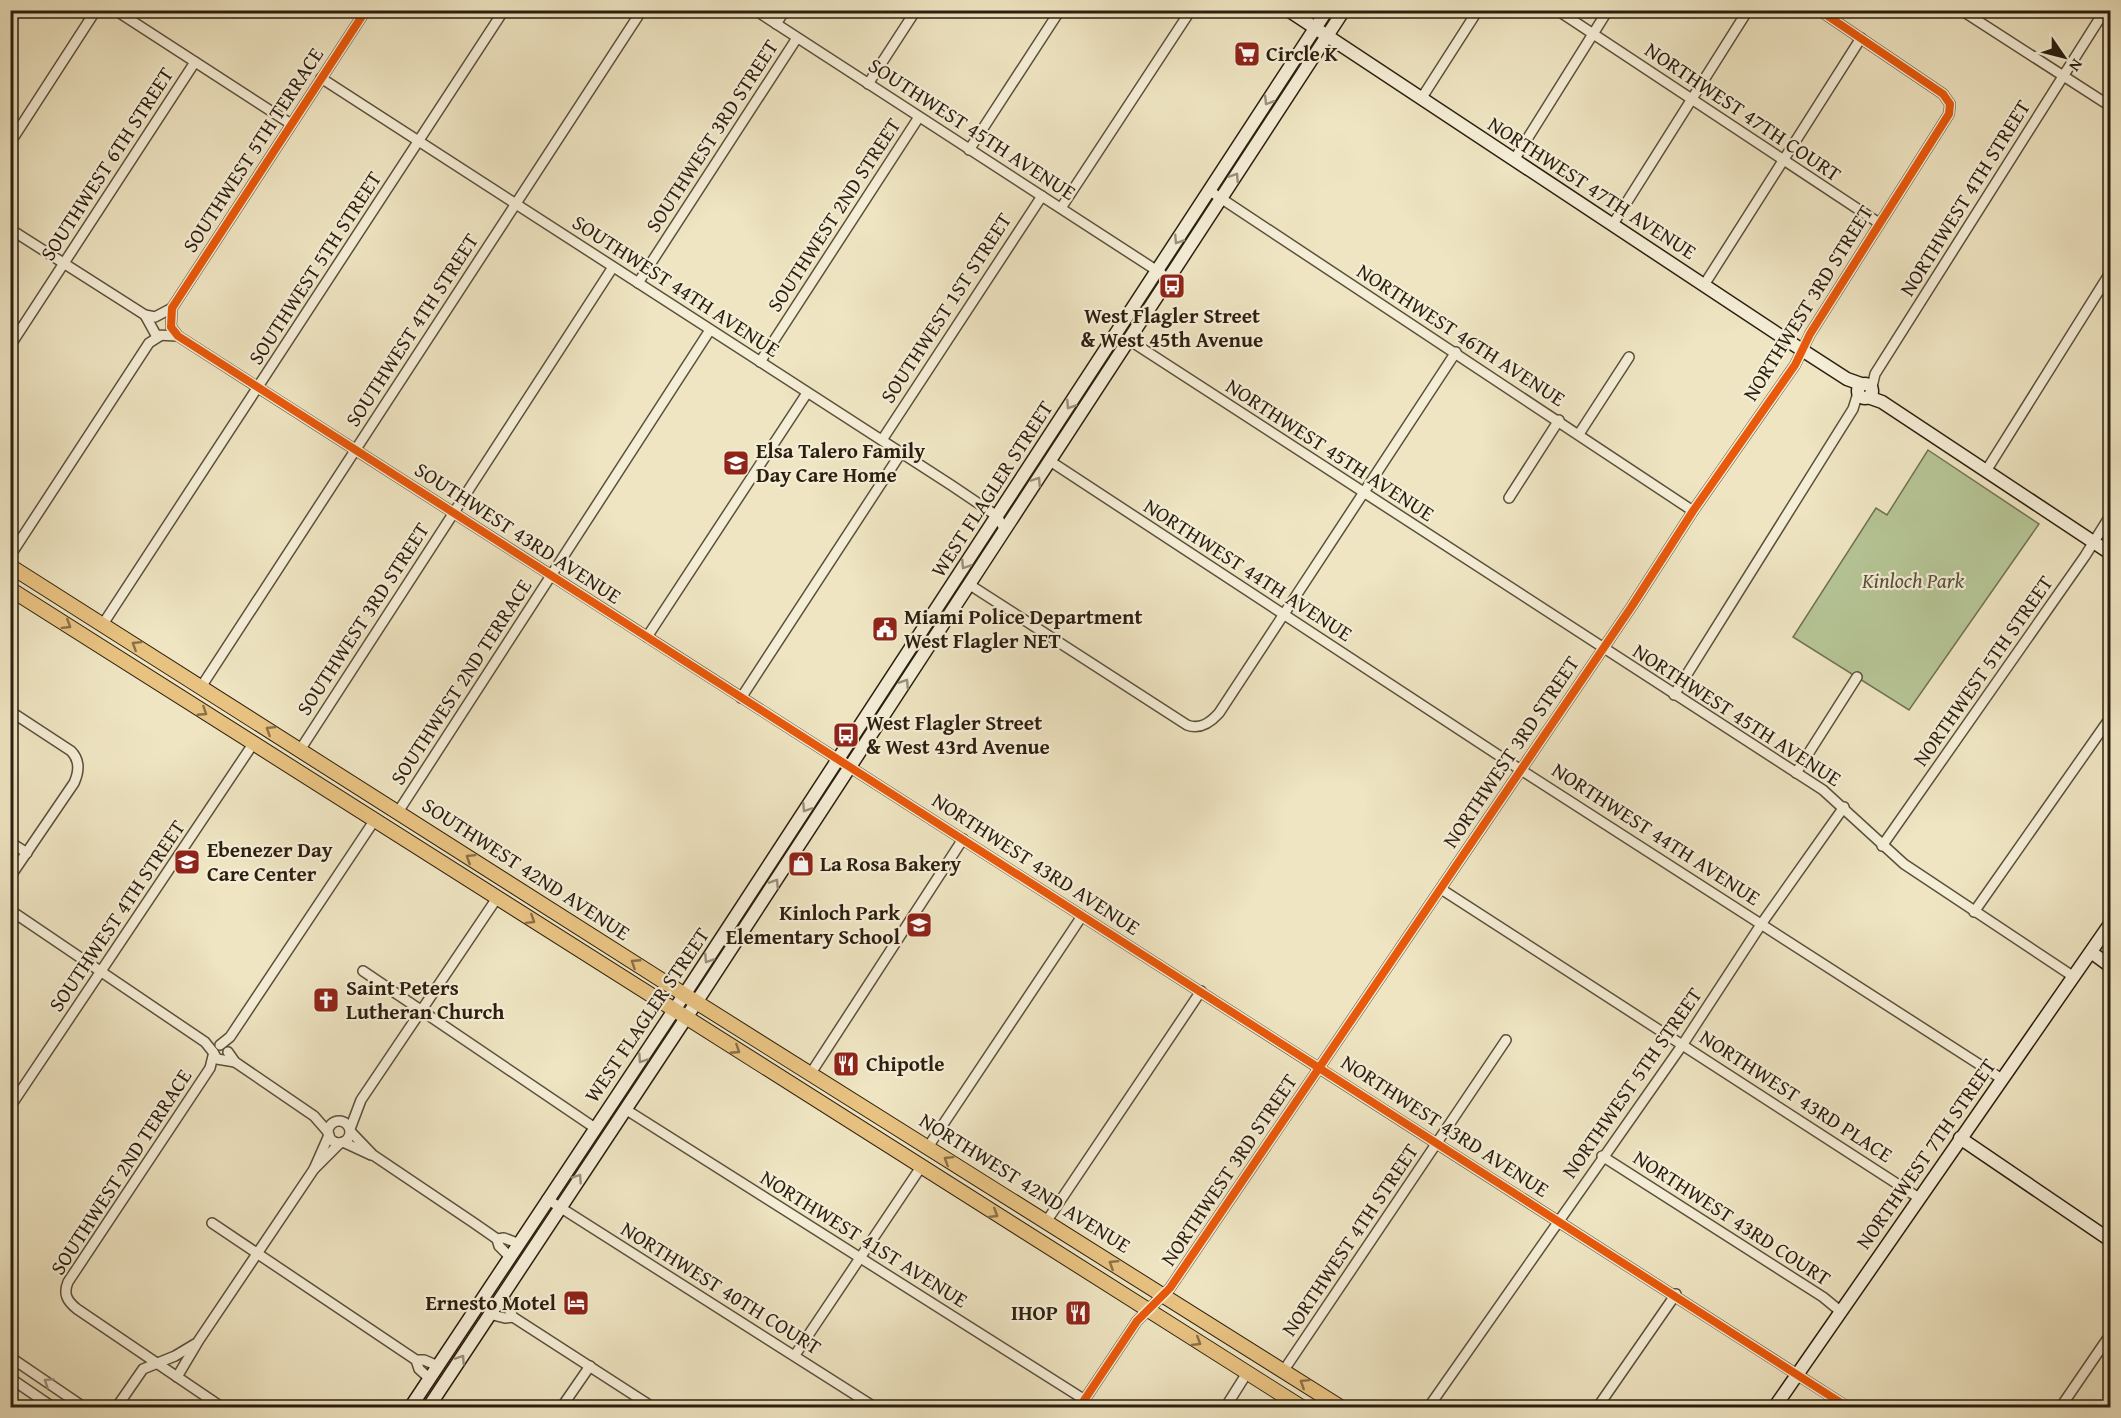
<svg xmlns="http://www.w3.org/2000/svg" width="2121" height="1418" viewBox="0 0 2121 1418" font-family="'Gentium Book Plus',serif">
<rect width="100%" height="100%" fill="#efe5c2"/>
<filter id="stains"><feTurbulence type="fractalNoise" baseFrequency=".00333" numOctaves="4"/><feColorMatrix values="0 0 0 0 .2 0 0 0 0 .09 0 0 0 0 .02 0 0 0 .5 -.17"/></filter>
<radialGradient id="worn" r=".72"><stop offset=".6" stop-color="#630" stop-opacity="0"/><stop offset="1" stop-color="#630" stop-opacity=".3"/></radialGradient>
<polygon fill="#b6c596" stroke="#707252" stroke-width="1.5" points="1928,450 2039,524 1909,710 1793,637 1876,508 1887,515"/>
<g fill="none" stroke-linecap="round" stroke-linejoin="round">
<defs>
<g id="street">
<polyline points="115,10 291,124"/>
<polyline points="366,10 172,308 171,327 178,336 1849,1408"/>
<polyline points="755,10 1162,274"/>
<polyline points="1557,10 1879,223"/>
<polyline points="1961,10 2110,106"/>
<polyline points="776,24 785,10"/>
<polyline points="321,78 951,485 997,516 1005,530"/>
<polyline points="868,84 916,10"/>
<polyline points="1421,99 1478,10"/>
<polyline points="10,143 96,10"/>
<polyline points="969,150 1060,10"/>
<polyline points="1514,160 1608,10"/>
<polyline points="1210,191 1693,511"/>
<polyline points="1061,208 1191,10"/>
<polyline points="1613,224 1748,10"/>
<polyline points="10,229 145,315 155,317 172,308"/>
<polyline points="638,283 797,38"/>
<polyline points="1704,285 1861,38"/>
<polyline points="145,315 156,335 178,336"/>
<polyline points="1129,340 1823,790 1904,864 2074,977"/>
<polyline points="10,346 195,62"/>
<polyline points="760,362 919,117"/>
<polyline points="1872,387 1875,374 2105,10"/>
<polyline points="1579,434 1629,357"/>
<polyline points="882,440 1042,196"/>
<polyline points="1050,461 1521,770 2002,1079"/>
<polyline points="1986,471 2110,273"/>
<polyline points="1509,498 1559,420"/>
<polyline points="10,556 149,343 160,336"/>
<path d="M970,585l217,140c13,5 23,-2 32,-12l237,-361"/>
<polyline points="103,624 504,10"/>
<polyline points="647,637 807,393"/>
<polyline points="201,687 642,10"/>
<polyline points="1674,695 1853,409 1858,393"/>
<polyline points="741,698 901,453"/>
<path d="M10,711l61,40c9,9 8,21 3,32l-64,94"/>
<polyline points="300,750 613,267"/>
<polyline points="1796,773 1857,677"/>
<polyline points="398,812 710,330"/>
<polyline points="10,842 27,853"/>
<polyline points="1882,846 2085,556 2110,516"/>
<polyline points="1441,889 1919,1198"/>
<polyline points="10,910 205,1042 213,1052"/>
<polyline points="1974,912 2110,718"/>
<polyline points="363,971 595,1128"/>
<polyline points="220,1045 230,1037 374,821"/>
<polyline points="213,1052 217,1059 235,1062"/>
<polyline points="228,1052 235,1062 314,1116 328,1132"/>
<path d="M213,1056l-3,12 -142,214c-5,12 -1,19 9,27l146,99"/>
<polyline points="811,1073 963,839"/>
<polyline points="10,1107 253,744"/>
<polyline points="625,1109 1085,1400"/>
<circle cx="339" cy="1132" r="11"/>
<polyline points="350,1129 361,1100 497,898"/>
<polyline points="350,1131 373,1155 474,1223 497,1239 504,1238 517,1243"/>
<polyline points="343,1142 371,1155"/>
<polyline points="928,1147 1082,916"/>
<polyline points="1602,1156 1823,1297 1840,1311"/>
<polyline points="314,1169 340,1143"/>
<polyline points="547,1199 876,1408"/>
<polyline points="1046,1222 1201,991"/>
<polyline points="212,1223 416,1360 424,1360 438,1366"/>
<polyline points="497,1239 499,1246 509,1256"/>
<polyline points="502,1295 513,1317 654,1408"/>
<polyline points="489,1314 505,1318 513,1317"/>
<polyline points="795,1355 921,1167"/>
<polyline points="10,1357 85,1408"/>
<polyline points="416,1360 419,1369 430,1379"/>
<polyline points="1284,1370 1506,1040"/>
<polyline points="177,1377 199,1340 314,1169 329,1135"/>
<polyline points="10,1378 54,1408"/>
<polyline points="116,1408 143,1369 175,1356 195,1344"/>
<polyline points="561,1408 590,1366"/>
<polyline points="1079,1408 1137,1321 1170,1288 1632,606 1693,511 1795,365 1810,334 1949,114 1950,104 1943,94 1819,10"/>
<polyline points="1225,1408 1247,1373"/>
<polyline points="1428,1408 1683,1044 1762,923 1844,807"/>
<polyline points="1597,1408 1676,1294"/>
<polyline points="2060,1408 2110,1335"/>
</g>
<g id="secondary">
<polyline points="1288,10 1802,350 1847,379 1861,384"/>
<circle cx="1865" cy="391" r="7"/>
<polyline points="1868,397 1882,402 2110,553"/>
<polyline points="2091,952 2110,966"/>
<polyline points="1960,1138 2110,1240"/>
<polyline points="410,1408 690,986 1327,10"/>
<polyline points="428,1408 686,1018 1344,10"/>
<polyline points="1774,1408 2110,924"/>
</g>
<g id="primary">
<polyline points="10,566 685,995 1342,1408"/>
<polyline points="10,589 1303,1408"/>
</g>
</defs>
<use href="#street" stroke="#5c503c" stroke-width="12"/>
<use href="#secondary" stroke="#2b1e0f" stroke-width="15"/>
<use href="#primary" stroke="#2b1e0f" stroke-width="16"/>
<use href="#street" stroke="#f5eed7" stroke-width="9"/>
<use href="#secondary" stroke="#f5eed7" stroke-width="12"/>
<use href="#primary" stroke="#e8c281" stroke-width="14"/>
<defs>
<g id="cycleway">
<polyline points="366,10 172,308 171,327 178,336 1849,1408"/>
<polyline points="1079,1408 1137,1321 1170,1288 1632,606 1693,511 1795,365 1810,334 1949,114 1950,104 1943,94 1819,10"/>
</g>
</defs>
<use href="#cycleway" stroke="#f5eed7" stroke-width="11"/>
<use href="#cycleway" stroke="#e8590c" stroke-width="8"/>
</g>
<defs><path id="oneway-chevron" d="M-2-3.5L2.5 0L-2 3.5" fill="none" stroke-width="1.6" stroke-linecap="round" stroke-linejoin="round" transform="scale(1.5)"/></defs>
<g stroke="#9a907d">
<use href="#oneway-chevron" transform="translate(1268 101) rotate(122)"/>
<use href="#oneway-chevron" transform="translate(1235 177) rotate(-57)"/>
<use href="#oneway-chevron" transform="translate(1178 240) rotate(123)"/>
<use href="#oneway-chevron" transform="translate(1070 405) rotate(123)"/>
<use href="#oneway-chevron" transform="translate(1037 481) rotate(-57)"/>
<use href="#oneway-chevron" transform="translate(965 565) rotate(123)"/>
<use href="#oneway-chevron" transform="translate(905 683) rotate(-57)"/>
<use href="#oneway-chevron" transform="translate(806 808) rotate(123)"/>
<use href="#oneway-chevron" transform="translate(775 883) rotate(-57)"/>
<use href="#oneway-chevron" transform="translate(708 959) rotate(123)"/>
<use href="#oneway-chevron" transform="translate(642 1059) rotate(124)"/>
<use href="#oneway-chevron" transform="translate(578 1178) rotate(-56)"/>
<use href="#oneway-chevron" transform="translate(461 1359) rotate(-56)"/>
<use href="#oneway-chevron" transform="translate(48 1382) rotate(-146)"/>
</g>
<g stroke="#8a7048">
<use href="#oneway-chevron" transform="translate(67 625) rotate(32)"/>
<use href="#oneway-chevron" transform="translate(136 645) rotate(-148)"/>
<use href="#oneway-chevron" transform="translate(203 712) rotate(33)"/>
<use href="#oneway-chevron" transform="translate(270 730) rotate(-148)"/>
<use href="#oneway-chevron" transform="translate(470 858) rotate(-148)"/>
<use href="#oneway-chevron" transform="translate(531 920) rotate(32)"/>
<use href="#oneway-chevron" transform="translate(635 963) rotate(-147)"/>
<use href="#oneway-chevron" transform="translate(736 1050) rotate(33)"/>
<use href="#oneway-chevron" transform="translate(948 1160) rotate(-148)"/>
<use href="#oneway-chevron" transform="translate(994 1214) rotate(32)"/>
<use href="#oneway-chevron" transform="translate(1113 1264) rotate(-148)"/>
<use href="#oneway-chevron" transform="translate(1197 1342) rotate(32)"/>
<use href="#oneway-chevron" transform="translate(1304 1383) rotate(-148)"/>
</g>
<defs>
<symbol id="supermarket-square" viewBox="-11 -11 22 22"><rect x="-9" y="-9" width="18" height="18" rx="4" fill="#8f2418" stroke="#f5eed7"/><path d="M-6-5.5h2.5l.6 2H6L4.5 2H-2.5L-4.4-4H-6ZM-1.5 3.2a1.3 1.3 0 1 0 .1 0ZM3 3.2a1.3 1.3 0 1 0 .1 0Z" fill="#fff"/></symbol>
<symbol id="bus-square" viewBox="-11 -11 22 22"><rect x="-9" y="-9" width="18" height="18" rx="4" fill="#8f2418" stroke="#f5eed7"/><path d="M-5-6H5V4H4V6H2V4H-2V6H-4V4H-5ZM-3.5-4V0h7V-4ZM-3.5 1.2v1.5H-2V1.2ZM2 1.2v1.5H3.5V1.2Z" fill="#fff"/></symbol>
<symbol id="school-square" viewBox="-11 -11 22 22"><rect x="-9" y="-9" width="18" height="18" rx="4" fill="#8f2418" stroke="#f5eed7"/><path d="M0-5L7-2L0 1L-7-2ZM-4 1L0 2.5L4 1V4Q0 6-4 4Z" fill="#fff"/></symbol>
<symbol id="civic-square" viewBox="-11 -11 22 22"><rect x="-9" y="-9" width="18" height="18" rx="4" fill="#8f2418" stroke="#f5eed7"/><path d="M-.6-6.5H3V-4.5H.6V-3L4-1V1h2V6H-6V1h2V-1L-.6-3ZM-1.2 2.5V6h2.4V2.5Z" fill="#fff"/></symbol>
<symbol id="shop-square" viewBox="-11 -11 22 22"><rect x="-9" y="-9" width="18" height="18" rx="4" fill="#8f2418" stroke="#f5eed7"/><path d="M-5-2.5h2.3a2.7 3.5 0 0 1 5.4 0H5L5.5 6h-11ZM-1.5-2.5h3a1.5 2.3 0 0 0-3 0Z" fill="#fff"/></symbol>
<symbol id="church-square" viewBox="-11 -11 22 22"><rect x="-9" y="-9" width="18" height="18" rx="4" fill="#8f2418" stroke="#f5eed7"/><path d="M-1.2-6h2.4v3.5h3.3v2.4h-3.3V6h-2.4V-.1h-3.3v-2.4h3.3Z" fill="#fff"/></symbol>
<symbol id="restaurant-square" viewBox="-11 -11 22 22"><rect x="-9" y="-9" width="18" height="18" rx="4" fill="#8f2418" stroke="#f5eed7"/><path d="M-5-6h1v4h1v-4h1v4h1v-4h1v5L-1.5 .5V6h-2V.5L-5-1ZM5-6V6H3V1.5H1.5Q1.5-4 5-6Z" fill="#fff"/></symbol>
<symbol id="hotel-square" viewBox="-11 -11 22 22"><rect x="-9" y="-9" width="18" height="18" rx="4" fill="#8f2418" stroke="#f5eed7"/><path d="M-6-4.5h1.5V1H6V5H4.5V3h-9V5H-6ZM-4 0a1.8 1.8 0 1 1 3.6 0ZM.5 0V-2.5h3Q6-2.5 6 0Z" fill="#fff"/></symbol>
</defs>
<g fill-rule="evenodd">
<use href="#supermarket-square" x="1232" y="39" width="30" height="30"/>
<use href="#bus-square" x="1157" y="271" width="30" height="30"/>
<use href="#school-square" x="721" y="448" width="30" height="30"/>
<use href="#civic-square" x="870" y="614" width="30" height="30"/>
<use href="#bus-square" x="831" y="720" width="30" height="30"/>
<use href="#school-square" x="172" y="847" width="30" height="30"/>
<use href="#shop-square" x="786" y="849" width="30" height="30"/>
<use href="#school-square" x="904" y="910" width="30" height="30"/>
<use href="#church-square" x="311" y="985" width="30" height="30"/>
<use href="#restaurant-square" x="831" y="1049" width="30" height="30"/>
<use href="#hotel-square" x="561" y="1288" width="30" height="30"/>
<use href="#restaurant-square" x="1063" y="1298" width="30" height="30"/>
</g>
<g text-anchor="middle" stroke-width="4.5" stroke-linejoin="round" paint-order="stroke">
<g font-size="21" font-weight="bold" fill="#2b1e0f" stroke="#f5eed7" text-anchor="start">
<text x="1266" y="61">Circle K</text>
<text x="1172" y="323" text-anchor="middle">West Flagler Street<tspan x="1172" dy="24">&amp; West 45th Avenue</tspan></text>
<text x="756" y="458">Elsa Talero Family<tspan x="756" dy="24">Day Care Home</tspan></text>
<text x="904" y="624">Miami Police Department<tspan x="904" dy="24">West Flagler NET</tspan></text>
<text x="866" y="730">West Flagler Street<tspan x="866" dy="24">&amp; West 43rd Avenue</tspan></text>
<text x="207" y="857">Ebenezer Day<tspan x="207" dy="24">Care Center</tspan></text>
<text x="820" y="871">La Rosa Bakery</text>
<text x="900" y="920" text-anchor="end">Kinloch Park<tspan x="900" dy="24">Elementary School</tspan></text>
<text x="346" y="995">Saint Peters<tspan x="346" dy="24">Lutheran Church</tspan></text>
<text x="866" y="1071">Chipotle</text>
<text x="556" y="1310" text-anchor="end">Ernesto Motel</text>
<text x="1058" y="1320" text-anchor="end">IHOP</text>
</g>
<g font-size="21" fill="#2b1e0f" stroke="#f5eed7">
<text transform="translate(1743 112) rotate(34)" y="7">NORTHWEST 47TH COURT</text>
<text transform="translate(972 129) rotate(33)" y="7">SOUTHWEST 45TH AVENUE</text>
<text transform="translate(712 136) rotate(-57)" y="7">SOUTHWEST 3RD STREET</text>
<text transform="translate(253 150) rotate(-57)" y="7">SOUTHWEST 5TH TERRACE</text>
<text transform="translate(107 164) rotate(-57)" y="7">SOUTHWEST 6TH STREET</text>
<text transform="translate(1592 188) rotate(33)" y="7">NORTHWEST 47TH AVENUE</text>
<text transform="translate(1965 198) rotate(-58)" y="7">NORTHWEST 4TH STREET</text>
<text transform="translate(834 215) rotate(-57)" y="7">SOUTHWEST 2ND STREET</text>
<text transform="translate(315 268) rotate(-57)" y="7">SOUTHWEST 5TH STREET</text>
<text transform="translate(676 286) rotate(33)" y="7">SOUTHWEST 44TH AVENUE</text>
<text transform="translate(1808 303) rotate(-58)" y="7">NORTHWEST 3RD STREET</text>
<text transform="translate(946 308) rotate(-57)" y="7">SOUTHWEST 1ST STREET</text>
<text transform="translate(412 330) rotate(-57)" y="7">SOUTHWEST 4TH STREET</text>
<text transform="translate(1461 335) rotate(33)" y="7">NORTHWEST 46TH AVENUE</text>
<text transform="translate(1330 450) rotate(33)" y="7">NORTHWEST 45TH AVENUE</text>
<text transform="translate(992 489) rotate(-57)" y="7">WEST FLAGLER STREET</text>
<text transform="translate(518 533) rotate(33)" y="7">SOUTHWEST 43RD AVENUE</text>
<text transform="translate(1248 570) rotate(33)" y="7">NORTHWEST 44TH AVENUE</text>
<text transform="translate(363 619) rotate(-57)" y="7">SOUTHWEST 3RD STREET</text>
<text transform="translate(1983 671) rotate(-55)" y="7">NORTHWEST 5TH STREET</text>
<text transform="translate(461 682) rotate(-57)" y="7">SOUTHWEST 2ND TERRACE</text>
<text transform="translate(1737 715) rotate(33)" y="7">NORTHWEST 45TH AVENUE</text>
<text transform="translate(1511 752) rotate(-56)" y="7">NORTHWEST 3RD STREET</text>
<text transform="translate(1656 834) rotate(33)" y="7">NORTHWEST 44TH AVENUE</text>
<text transform="translate(1036 864) rotate(33)" y="7">NORTHWEST 43RD AVENUE</text>
<text transform="translate(526 869) rotate(33)" y="7">SOUTHWEST 42ND AVENUE</text>
<text transform="translate(117 916) rotate(-56)" y="7">SOUTHWEST 4TH STREET</text>
<text transform="translate(647 1015) rotate(-56)" y="7">WEST FLAGLER STREET</text>
<text transform="translate(1632 1083) rotate(-55)" y="7">NORTHWEST 5TH STREET</text>
<text transform="translate(1796 1096) rotate(33)" y="7">NORTHWEST 43RD PLACE</text>
<text transform="translate(1445 1126) rotate(33)" y="7">NORTHWEST 43RD AVENUE</text>
<text transform="translate(1926 1154) rotate(-55)" y="7">NORTHWEST 7TH STREET</text>
<text transform="translate(1229 1170) rotate(-56)" y="7">NORTHWEST 3RD STREET</text>
<text transform="translate(121 1172) rotate(-57)" y="7">SOUTHWEST 2ND TERRACE</text>
<text transform="translate(1025 1183) rotate(32)" y="7">NORTHWEST 42ND AVENUE</text>
<text transform="translate(1732 1218) rotate(33)" y="7">NORTHWEST 43RD COURT</text>
<text transform="translate(864 1239) rotate(32)" y="7">NORTHWEST 41ST AVENUE</text>
<text transform="translate(1350 1240) rotate(-56)" y="7">NORTHWEST 4TH STREET</text>
<text transform="translate(721 1288) rotate(32)" y="7">NORTHWEST 40TH COURT</text>
</g>
<g font-size="21" font-style="italic" fill="#555038" stroke="#f5eed7">
<text x="1913" y="588">Kinloch Park</text>
</g>
</g>
<rect width="2121" height="1418" fill="none" stroke="#efe5c2" stroke-width="36"/>
<rect x="12" y="12" width="2097" height="1394" fill="none" stroke="#2b1e0f" stroke-width="3"/>
<rect x="18" y="18" width="2085" height="1382" fill="none" stroke="#2b1e0f" stroke-width="1.5"/>
<g transform="translate(2064 57) rotate(125)" stroke="#f5eed7" stroke-width="4.5" paint-order="stroke">
<path d="M0-4.5L10 22L0 15L-10 22Z" fill="#2b1e0f"/>
<text y="-9" font-size="16" font-weight="bold" text-anchor="middle" fill="#2b1e0f">N</text>
</g>
<rect width="100%" height="100%" filter="url(#stains)"/>
<rect width="100%" height="100%" fill="url(#worn)"/>
</svg>
